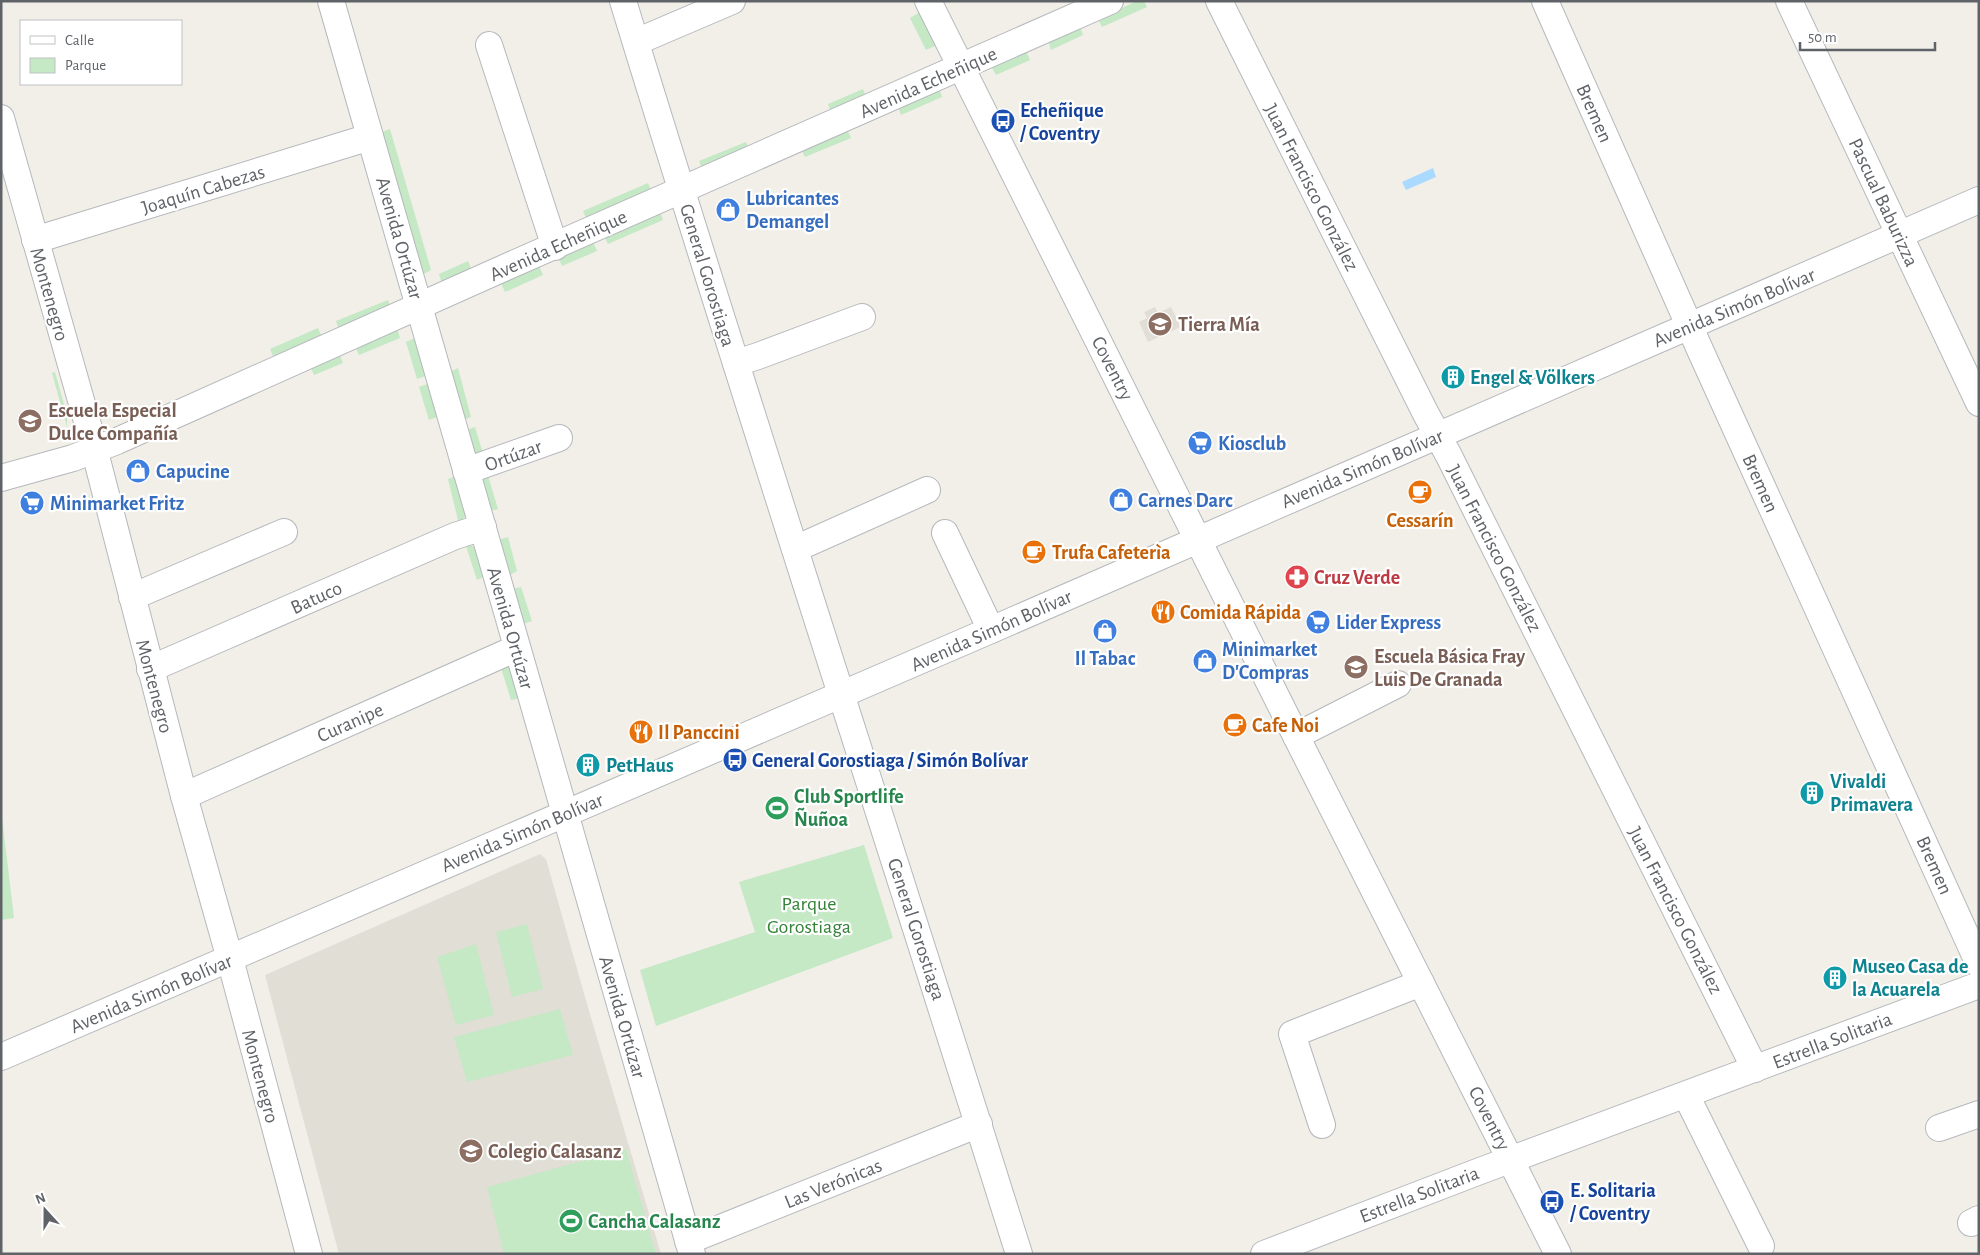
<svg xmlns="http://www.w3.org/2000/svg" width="1980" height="1255" viewBox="0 0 1980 1255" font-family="'Alegreya Sans',sans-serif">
<rect width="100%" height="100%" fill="#f1efe8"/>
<g fill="#e1ded6">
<polygon points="1155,307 1158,313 1171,307 1181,327 1148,342 1139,322 1147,318 1144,312"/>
<polygon points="540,854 546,859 587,1004 661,1254 339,1254 265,975"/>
</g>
<g fill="#c5e8c5">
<polygon points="1137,1 1144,1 1147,7 1102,27 1098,19"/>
<polygon points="920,12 937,45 926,50 910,18"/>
<polygon points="1080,26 1083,35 1051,50 1048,40"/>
<polygon points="1026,51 1030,60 996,75 991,66"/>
<polygon points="939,88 942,97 901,115 898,107"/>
<polygon points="863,89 866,97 831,112 828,104"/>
<polygon points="390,129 431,270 422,275 382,132"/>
<polygon points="847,129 851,138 805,157 801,149"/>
<polygon points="746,142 749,149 702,168 699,161"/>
<polygon points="648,183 652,192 587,220 583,211"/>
<polygon points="660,212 663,220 608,244 604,236"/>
<polygon points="593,242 597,251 562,266 558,257"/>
<polygon points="468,261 472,271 442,284 439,274"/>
<polygon points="539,266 543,275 505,292 501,283"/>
<polygon points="388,300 391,308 339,330 336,321"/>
<polygon points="318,328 322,337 274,358 270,349"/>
<polygon points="397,328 400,338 359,355 355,346"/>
<polygon points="417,337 428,375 417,379 406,342"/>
<polygon points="339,353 343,363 314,375 310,366"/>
<polygon points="458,368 471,417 464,420 450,372"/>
<polygon points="55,372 67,415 67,427 52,373"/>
<polygon points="430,383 440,416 429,420 419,387"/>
<polygon points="475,427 485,460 476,463 466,430"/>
<polygon points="486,469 498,509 490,511 478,472"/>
<polygon points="456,476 467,514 459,524 448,479"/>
<polygon points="508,537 517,571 508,576 498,540"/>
<path d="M465,543c17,4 16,18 21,33l-9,4z"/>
<polygon points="521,587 532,621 523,624 512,589"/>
<polygon points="507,665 510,669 521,698 511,700 501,668"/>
<polygon points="1,809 14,918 1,920"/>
<polygon points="864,845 893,938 656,1026 640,970 755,932 739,882"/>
<polygon points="527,924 543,989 512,997 496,932"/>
<polygon points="476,944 494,1015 456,1025 437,957"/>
<polygon points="560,1009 573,1055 467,1082 454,1037"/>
<polygon points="626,1149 656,1254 504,1254 487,1187"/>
</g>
<polygon fill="#aadaff" points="1433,168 1436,177 1406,190 1402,182"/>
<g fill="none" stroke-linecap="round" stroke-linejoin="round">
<defs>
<g id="minor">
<polyline points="331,1 692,1254"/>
<path d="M623,1c128,419 265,835 396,1253"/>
<polyline points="928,1 1296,736 1558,1254"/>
<polyline points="1219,1 1426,414 1449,456 1755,1069"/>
<polyline points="1545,1 1701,352 1979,964"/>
<polyline points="1789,1 1979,403"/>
<polyline points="636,42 732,1"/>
<polyline points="489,45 555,247"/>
<polyline points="1,118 88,425 184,796 230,959 309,1254"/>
<polyline points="35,240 370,137"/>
<polyline points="736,363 758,356 862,317"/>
<polyline points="466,471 559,438"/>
<polyline points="1,478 73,458 117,441 504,268 1110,1"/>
<polyline points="945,533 991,630"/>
<polyline points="795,549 927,490"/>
<polyline points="132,597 284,532"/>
<polyline points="150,669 455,536 483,527"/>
<polyline points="1296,736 1398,684"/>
<polyline points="184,796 517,648"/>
<polyline points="1,1057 991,630 1979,200"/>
<polyline points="1686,1095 1761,1246"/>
<polyline points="1322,1125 1292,1034 1421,983"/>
<polyline points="1939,1128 1979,1114"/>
<polyline points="1971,1223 1979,1219"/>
<polyline points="688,1241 979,1124"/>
<polyline points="1264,1254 1480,1171 1979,985"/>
</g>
</defs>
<use href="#minor" stroke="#b5b8bc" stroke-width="28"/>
<use href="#minor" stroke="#fff" stroke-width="26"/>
</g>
<defs>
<symbol id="bus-disc" viewBox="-11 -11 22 22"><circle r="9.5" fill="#1a4fb4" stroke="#fff"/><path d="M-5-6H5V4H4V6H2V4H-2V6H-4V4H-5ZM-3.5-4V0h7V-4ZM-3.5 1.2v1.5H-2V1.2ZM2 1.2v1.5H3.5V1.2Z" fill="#fff"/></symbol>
<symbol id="shop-disc" viewBox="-11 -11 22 22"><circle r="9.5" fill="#3f7fe0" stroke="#fff"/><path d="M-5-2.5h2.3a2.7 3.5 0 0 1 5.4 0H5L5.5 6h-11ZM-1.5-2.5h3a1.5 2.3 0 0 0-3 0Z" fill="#fff"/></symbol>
<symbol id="school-disc" viewBox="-11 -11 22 22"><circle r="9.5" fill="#8d6e63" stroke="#fff"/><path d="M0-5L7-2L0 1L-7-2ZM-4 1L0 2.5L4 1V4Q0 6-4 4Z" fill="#fff"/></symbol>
<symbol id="building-disc" viewBox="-11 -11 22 22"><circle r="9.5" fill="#0f9aa8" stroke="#fff"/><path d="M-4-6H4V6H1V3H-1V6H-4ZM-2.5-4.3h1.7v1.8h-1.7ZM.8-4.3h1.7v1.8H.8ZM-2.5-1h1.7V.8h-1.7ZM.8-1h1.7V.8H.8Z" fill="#fff"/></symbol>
<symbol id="supermarket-disc" viewBox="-11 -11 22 22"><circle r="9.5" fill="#3f7fe0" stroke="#fff"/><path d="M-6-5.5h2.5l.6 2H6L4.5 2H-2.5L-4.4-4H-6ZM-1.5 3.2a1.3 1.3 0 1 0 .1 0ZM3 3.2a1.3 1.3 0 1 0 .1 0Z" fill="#fff"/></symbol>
<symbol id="cafe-disc" viewBox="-11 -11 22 22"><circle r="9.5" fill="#e8710a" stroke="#fff"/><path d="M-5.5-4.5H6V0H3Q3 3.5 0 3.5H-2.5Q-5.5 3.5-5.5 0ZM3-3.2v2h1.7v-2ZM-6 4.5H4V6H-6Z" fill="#fff"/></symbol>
<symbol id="pharmacy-disc" viewBox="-11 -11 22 22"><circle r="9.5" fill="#e0444e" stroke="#fff"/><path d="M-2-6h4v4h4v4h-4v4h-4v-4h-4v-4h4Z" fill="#fff"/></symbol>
<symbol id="restaurant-disc" viewBox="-11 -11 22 22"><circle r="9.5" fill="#e8710a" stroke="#fff"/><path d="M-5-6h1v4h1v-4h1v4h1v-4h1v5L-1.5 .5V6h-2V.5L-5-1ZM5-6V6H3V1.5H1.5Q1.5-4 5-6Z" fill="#fff"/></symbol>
<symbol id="stadium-disc" viewBox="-11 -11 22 22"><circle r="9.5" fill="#2e9e5b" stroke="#fff"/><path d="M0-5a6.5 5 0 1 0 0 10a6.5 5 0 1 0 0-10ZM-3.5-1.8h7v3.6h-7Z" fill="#fff"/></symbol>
</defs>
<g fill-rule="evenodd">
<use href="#bus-disc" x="989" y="107" width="28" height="28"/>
<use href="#shop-disc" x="714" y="196" width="28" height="28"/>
<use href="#school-disc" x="1146" y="310" width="28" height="28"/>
<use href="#building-disc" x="1439" y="363" width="28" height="28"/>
<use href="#school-disc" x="16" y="407" width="28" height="28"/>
<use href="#supermarket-disc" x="1186" y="429" width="28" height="28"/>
<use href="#shop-disc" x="124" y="457" width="28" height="28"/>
<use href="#cafe-disc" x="1406" y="478" width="28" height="28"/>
<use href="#shop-disc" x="1107" y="486" width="28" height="28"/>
<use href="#supermarket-disc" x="18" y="489" width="28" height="28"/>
<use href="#cafe-disc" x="1020" y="538" width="28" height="28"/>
<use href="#pharmacy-disc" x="1283" y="563" width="28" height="28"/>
<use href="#restaurant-disc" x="1149" y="598" width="28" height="28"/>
<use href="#supermarket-disc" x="1304" y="608" width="28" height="28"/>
<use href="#shop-disc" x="1091" y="617" width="28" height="28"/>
<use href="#shop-disc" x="1191" y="647" width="28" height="28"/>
<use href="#school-disc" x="1342" y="653" width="28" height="28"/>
<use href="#cafe-disc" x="1221" y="711" width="28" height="28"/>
<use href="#restaurant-disc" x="627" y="718" width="28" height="28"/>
<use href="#bus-disc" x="721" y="746" width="28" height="28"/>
<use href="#building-disc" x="574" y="751" width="28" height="28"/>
<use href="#building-disc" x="1798" y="779" width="28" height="28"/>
<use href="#stadium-disc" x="763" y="794" width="28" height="28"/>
<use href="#building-disc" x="1821" y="964" width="28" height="28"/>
<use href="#school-disc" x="457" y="1137" width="28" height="28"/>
<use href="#bus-disc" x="1538" y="1188" width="28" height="28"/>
<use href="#stadium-disc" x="557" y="1207" width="28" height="28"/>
</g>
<g text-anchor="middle" stroke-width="4.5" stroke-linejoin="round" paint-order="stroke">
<g font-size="20" fill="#5f6368" stroke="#fff">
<text transform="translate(928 82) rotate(-24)" y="7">Avenida Echeñique</text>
<text transform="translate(1595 113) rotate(66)" y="7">Bremen</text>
<text transform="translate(1312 187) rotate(63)" y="7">Juan Francisco González</text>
<text transform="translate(203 189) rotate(-17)" y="7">Joaquín Cabezas</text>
<text transform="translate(1884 202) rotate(65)" y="7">Pascual Baburizza</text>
<text transform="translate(400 238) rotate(74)" y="7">Avenida Ortúzar</text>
<text transform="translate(558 245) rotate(-24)" y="7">Avenida Echeñique</text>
<text transform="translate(708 275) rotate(73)" y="7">General Gorostiaga</text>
<text transform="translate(50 294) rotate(74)" y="7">Montenegro</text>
<text transform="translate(1734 307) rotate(-23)" y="7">Avenida Simón Bolívar</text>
<text transform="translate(1113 368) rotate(63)" y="7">Coventry</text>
<text transform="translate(513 455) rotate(-20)" y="7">Ortúzar</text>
<text transform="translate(1362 468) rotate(-23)" y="7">Avenida Simón Bolívar</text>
<text transform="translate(1761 483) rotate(66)" y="7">Bremen</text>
<text transform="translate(1495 548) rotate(63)" y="7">Juan Francisco González</text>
<text transform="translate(316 597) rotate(-24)" y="7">Batuco</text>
<text transform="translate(511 628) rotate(74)" y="7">Avenida Ortúzar</text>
<text transform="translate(991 630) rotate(-24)" y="7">Avenida Simón Bolívar</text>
<text transform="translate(155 686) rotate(75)" y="7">Montenegro</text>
<text transform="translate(350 722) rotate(-24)" y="7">Curanipe</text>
<text transform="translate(522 832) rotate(-23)" y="7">Avenida Simón Bolívar</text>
<text transform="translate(1935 865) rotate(66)" y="7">Bremen</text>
<text transform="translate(1676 910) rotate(63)" y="7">Juan Francisco González</text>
<text transform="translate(917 929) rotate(72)" y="7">General Gorostiaga</text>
<text transform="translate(151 993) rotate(-23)" y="7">Avenida Simón Bolívar</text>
<text transform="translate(623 1017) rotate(74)" y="7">Avenida Ortúzar</text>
<text transform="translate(1832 1040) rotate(-21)" y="7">Estrella Solitaria</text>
<text transform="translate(261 1076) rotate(75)" y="7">Montenegro</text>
<text transform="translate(1490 1118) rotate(63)" y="7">Coventry</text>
<text transform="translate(833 1183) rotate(-22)" y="7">Las Verónicas</text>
<text transform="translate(1419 1194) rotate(-21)" y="7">Estrella Solitaria</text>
</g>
<g font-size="20" font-weight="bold" fill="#164399" stroke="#fff" text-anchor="start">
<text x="1020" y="117">Echeñique<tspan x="1020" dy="23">/ Coventry</tspan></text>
<text x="752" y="767">General Gorostiaga / Simón Bolívar</text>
<text x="1570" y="1197">E. Solitaria<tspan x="1570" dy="23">/ Coventry</tspan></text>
</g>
<g font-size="20" font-weight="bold" fill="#366cbe" stroke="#fff" text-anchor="start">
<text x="746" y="205">Lubricantes<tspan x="746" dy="23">Demangel</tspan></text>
<text x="1218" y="450">Kiosclub</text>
<text x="156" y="478">Capucine</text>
<text x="1138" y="507">Carnes Darc</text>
<text x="50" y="510">Minimarket Fritz</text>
<text x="1336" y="629">Lider Express</text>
<text x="1222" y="656">Minimarket<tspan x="1222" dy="23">D'Compras</tspan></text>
<text x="1105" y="665" text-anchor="middle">Il Tabac</text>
</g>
<g font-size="20" font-weight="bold" fill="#785e54" stroke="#fff" text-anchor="start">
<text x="1178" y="331">Tierra Mía</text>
<text x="48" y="417">Escuela Especial<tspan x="48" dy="23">Dulce Compañía</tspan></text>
<text x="1374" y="663">Escuela Básica Fray<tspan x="1374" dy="23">Luis De Granada</tspan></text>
<text x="488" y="1158">Colegio Calasanz</text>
</g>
<g font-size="20" font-weight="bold" fill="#0d838f" stroke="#fff" text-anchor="start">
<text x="1470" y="384">Engel &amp; Völkers</text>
<text x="606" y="772">PetHaus</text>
<text x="1830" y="788">Vivaldi<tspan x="1830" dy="23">Primavera</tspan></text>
<text x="1852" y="973">Museo Casa de<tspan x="1852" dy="23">la Acuarela</tspan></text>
</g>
<g font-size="20" font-weight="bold" fill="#c56008" stroke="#fff" text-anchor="start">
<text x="1420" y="527" text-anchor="middle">Cessarín</text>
<text x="1052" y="559">Trufa Cafeterìa</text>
<text x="1180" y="619">Comida Rápida</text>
<text x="1252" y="732">Cafe Noi</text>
<text x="658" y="739">Il Panccini</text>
</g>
<g font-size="20" font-weight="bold" fill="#be3a42" stroke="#fff" text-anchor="start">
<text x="1314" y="584">Cruz Verde</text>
</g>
<g font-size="20" font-weight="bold" fill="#27864d" stroke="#fff" text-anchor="start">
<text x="794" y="803">Club Sportlife<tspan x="794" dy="23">Ñuñoa</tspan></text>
<text x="588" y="1228">Cancha Calasanz</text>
</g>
<g font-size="20" fill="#348238" stroke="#fff">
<text x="809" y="910">Parque<tspan x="809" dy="23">Gorostiaga</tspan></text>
</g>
</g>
<rect width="1980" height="1255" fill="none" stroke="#5f6368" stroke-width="5"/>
<rect x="20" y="20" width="162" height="65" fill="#ffffff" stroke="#bfc1c3"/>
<rect x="30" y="36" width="25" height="8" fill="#ffffff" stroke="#bfc1c3"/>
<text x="65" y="45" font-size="15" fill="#5f6368">Calle</text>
<rect x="30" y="58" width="25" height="15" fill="#c5e8c5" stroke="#bfc1c3"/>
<text x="65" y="70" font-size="15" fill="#5f6368">Parque</text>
<g transform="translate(45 1210) rotate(339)" stroke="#ffffff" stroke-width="4" paint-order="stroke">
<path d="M0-4L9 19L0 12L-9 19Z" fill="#5f6368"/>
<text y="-8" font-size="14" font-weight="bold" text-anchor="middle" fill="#5f6368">N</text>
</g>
<path d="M1800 42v8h135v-8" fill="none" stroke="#5f6368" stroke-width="2.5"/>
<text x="1808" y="42" font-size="15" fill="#5f6368" stroke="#ffffff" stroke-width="4" paint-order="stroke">50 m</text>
</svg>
